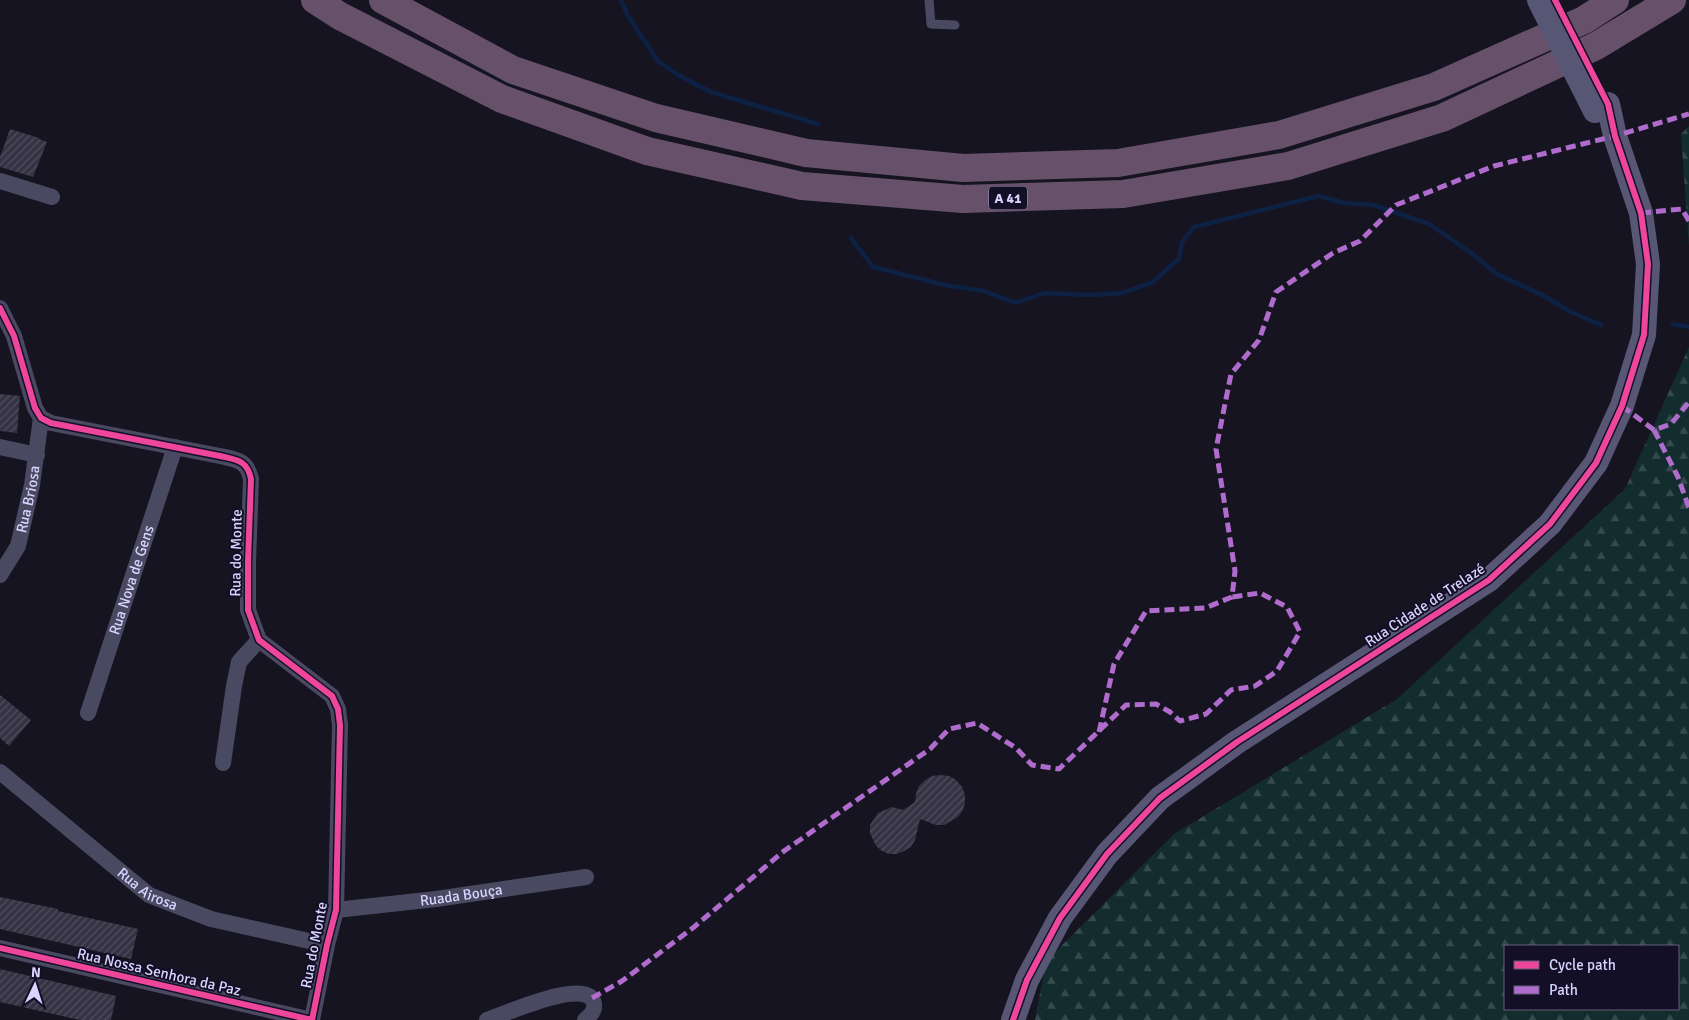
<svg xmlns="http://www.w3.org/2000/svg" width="1689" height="1020" viewBox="0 0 1689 1020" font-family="Signika,sans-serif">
<defs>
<pattern id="forest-firs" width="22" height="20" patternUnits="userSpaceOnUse" patternTransform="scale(1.25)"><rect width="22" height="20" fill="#132c2d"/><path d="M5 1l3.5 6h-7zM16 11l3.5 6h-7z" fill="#354a4c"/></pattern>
<pattern id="building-hatch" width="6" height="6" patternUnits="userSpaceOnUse" patternTransform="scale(1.25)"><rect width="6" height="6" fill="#343243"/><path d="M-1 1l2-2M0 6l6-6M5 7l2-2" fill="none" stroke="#514f5f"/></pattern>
</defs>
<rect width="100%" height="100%" fill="#161421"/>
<g fill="url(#forest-firs)" fill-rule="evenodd">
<polygon points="1689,126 1689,246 1681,134"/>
<path d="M1689,347v673h-654l11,-59 128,-127 223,-135 228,-210zM1505,946h173v63h-173z"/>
</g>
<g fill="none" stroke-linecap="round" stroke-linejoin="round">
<g stroke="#0d2144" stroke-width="4.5">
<polyline points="621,0 628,16 658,61 678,75 711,92 818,124"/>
<polyline points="851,238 873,267 945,285 984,291 1016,303 1044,293 1090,295 1122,293 1153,282 1179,259 1182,242 1194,227 1318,196 1344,203 1374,205 1429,224 1470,252 1497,274 1542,295 1571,312 1601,325"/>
<polyline points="1673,324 1689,327"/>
</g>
</g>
<g fill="url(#building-hatch)">
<polygon points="10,129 39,138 39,139 47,142 33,177 0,167 0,157"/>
<polygon points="0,394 20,396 17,433 0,431"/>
<polygon points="0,695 31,720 9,746 0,738"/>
<polygon points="940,775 949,776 956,780 962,787 965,795 965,803 963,810 958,817 944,825 936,825 920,819 915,840 911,847 904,851 897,854 889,854 882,851 876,846 870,833 870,825 878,813 892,807 903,810 915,802 916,794 919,786 925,780 932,776"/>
<polygon points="0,897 58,909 58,911 138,929 131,959 0,929"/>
<polygon points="0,969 116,996 111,1020 80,1020 0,1002"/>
</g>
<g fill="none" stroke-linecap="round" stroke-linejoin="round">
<polyline stroke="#4a4962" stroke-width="9" points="929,0 931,24 955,25"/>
<g stroke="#4a4962" stroke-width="16">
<polyline points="0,181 52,197"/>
<path d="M0,308l14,28 21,72 6,10 10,5 169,33c17,4 27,4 31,23l-3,83v48l11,30 73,56 6,13 2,16 -4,185 -9,35 -15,75 -312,-72"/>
<polyline points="0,447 37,455"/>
<path id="s1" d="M0,575l18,-29 14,-61 9,-67"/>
<path id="s2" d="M88,713l87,-266"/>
<polyline points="223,763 234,686 239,662 259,640"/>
<path id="s3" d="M0,772l149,123 62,24 116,26"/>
<path id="s4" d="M336,910l100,-11 150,-22"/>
<path d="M487,1020c16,-5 103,-45 107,-16 1,6 -4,12 -9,16"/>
</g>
<polyline stroke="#575674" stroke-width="24" points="1013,1020 1027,980 1060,918 1107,854 1160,798 1237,742 1489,580 1550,524 1596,463 1622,406 1644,335 1648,264 1641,213 1615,136 1608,104"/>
<g stroke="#67516a" stroke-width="28">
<polyline points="315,0 340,16 502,99 647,151 802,186 963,199 1123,194 1288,166 1442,118 1596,46 1672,0"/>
<polyline points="383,0 513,70 656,118 806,153 963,168 1118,163 1279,135 1434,87 1584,20 1615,0"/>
</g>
<polyline stroke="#575674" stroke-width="24" points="1539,0 1595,111"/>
<g stroke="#b06ccc" stroke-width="5" stroke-dasharray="10 5" stroke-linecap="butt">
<polyline points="1641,213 1682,209 1689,221"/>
<polyline points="1622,406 1654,430 1671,424 1689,402"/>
<polyline points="1654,430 1678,477 1689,508"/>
<polyline points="1099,732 1114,664 1146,611 1205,608 1232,597 1235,571 1216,449 1231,374 1259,340 1276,292 1333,253 1360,241 1396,205 1494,166 1615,136 1689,114"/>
<polyline points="592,998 622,981 694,927 784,851 930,749 949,729 977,723 1016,748 1032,765 1059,769 1126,705 1156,704 1170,712 1180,721 1206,714 1231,690 1255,686 1277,671 1300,632 1287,607 1260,593 1232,597"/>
</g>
<defs>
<g id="cycleway">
<path d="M0,308l14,28 21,72 6,10 10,5 169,33c17,4 27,4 31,23l-3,83v48l11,30 73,56 6,13 2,16 -4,185 -9,35 -15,75 -312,-72"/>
<polyline points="1013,1020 1027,980 1060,918 1107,854 1160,798 1237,742 1489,580 1550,524 1596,463 1622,406 1644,335 1648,264 1641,213 1615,136 1608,104 1555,0"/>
</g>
</defs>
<use href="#cycleway" stroke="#130f26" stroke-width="9"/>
<use href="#cycleway" stroke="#ed469a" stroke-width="6"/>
</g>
<g text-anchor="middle" stroke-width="4" stroke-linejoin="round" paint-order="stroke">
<rect fill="#130f26" stroke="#9e99be" stroke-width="1" x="989" y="186.5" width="38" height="23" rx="4"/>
<g font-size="14" font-weight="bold" fill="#d9d4ff">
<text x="1008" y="203">A 41</text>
</g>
<g font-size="15" fill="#d9d4ff" stroke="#130f26">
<text dy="5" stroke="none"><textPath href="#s1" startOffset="82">Rua Briosa</textPath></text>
<text transform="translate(236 553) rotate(-89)" y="5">Rua do Monte</text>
<text dy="5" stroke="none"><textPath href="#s2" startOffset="140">Rua Nova de Gens</textPath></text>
<text transform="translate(1425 605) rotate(-33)" y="5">Rua Cidade de Trelazé</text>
<text dy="5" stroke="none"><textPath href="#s3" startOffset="189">Rua Airosa</textPath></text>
<text dy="5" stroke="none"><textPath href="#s4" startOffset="126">Ruada Bouça</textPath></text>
<text transform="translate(314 945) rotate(-79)" y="5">Rua do Monte</text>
<text transform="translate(159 972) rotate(13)" y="5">Rua Nossa Senhora da Paz</text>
</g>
</g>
<rect x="1504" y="945" width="175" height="65" fill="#130f26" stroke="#625e7d"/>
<rect x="1514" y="961" width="25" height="8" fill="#ed469a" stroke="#625e7d"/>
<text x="1549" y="970" font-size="15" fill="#d9d4ff">Cycle path</text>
<rect x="1514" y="986" width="25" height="8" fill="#b06ccc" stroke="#625e7d"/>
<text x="1549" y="995" font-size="15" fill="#d9d4ff">Path</text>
<g transform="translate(35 985) rotate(4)" stroke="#130f26" stroke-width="4" paint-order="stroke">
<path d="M0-4L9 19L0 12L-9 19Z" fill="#d9d4ff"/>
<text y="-8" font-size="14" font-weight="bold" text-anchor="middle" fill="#d9d4ff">N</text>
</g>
</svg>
